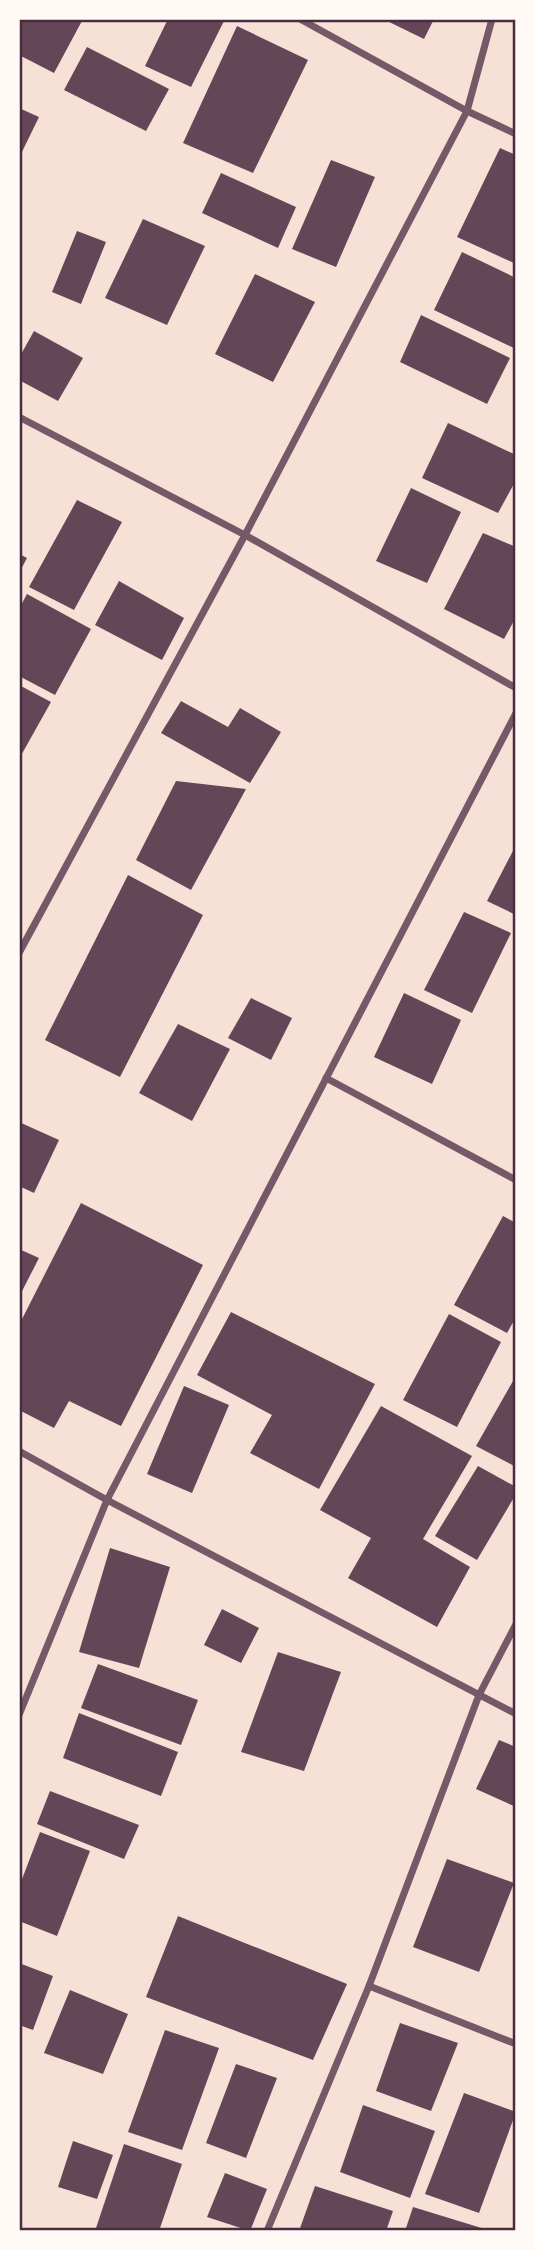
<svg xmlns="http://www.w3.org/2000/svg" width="535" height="2250" viewBox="0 0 535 2250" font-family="'Sofia Sans Condensed',sans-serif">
<rect width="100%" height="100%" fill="#f7e1d7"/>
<g fill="#644757">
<polygon points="19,19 83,19 54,73 19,55"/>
<polygon points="168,19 225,19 191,87 145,66"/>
<polygon points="383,19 434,19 424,39"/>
<polygon points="237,26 308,60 253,173 183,143"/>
<polygon points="87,47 169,89 146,131 64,90"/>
<polygon points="19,108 39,117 19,158"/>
<polygon points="500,148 516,155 516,264 457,237"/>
<polygon points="331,160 375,177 336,267 292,249"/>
<polygon points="221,173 296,207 278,248 202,213"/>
<polygon points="143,219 205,246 167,325 105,298"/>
<polygon points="77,231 106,242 81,304 52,292"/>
<polygon points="462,252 516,278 516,349 434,310"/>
<polygon points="255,274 315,302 273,382 215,354"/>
<polygon points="421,315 510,358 487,404 400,362"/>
<polygon points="34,331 83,358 58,401 19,380 19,358"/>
<polygon points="448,423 516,455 516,480 498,513 422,478"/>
<polygon points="411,488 461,512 427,583 376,561"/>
<polygon points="77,500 122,522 74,610 29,587"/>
<polygon points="483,533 516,547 516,617 504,639 444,609"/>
<polygon points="19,554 27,558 19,573"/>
<polygon points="119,581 184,618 162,660 95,625"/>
<polygon points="27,594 91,629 55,695 19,676 19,609"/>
<polygon points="19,685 51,702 19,759"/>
<polygon points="181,701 228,727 240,708 281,732 250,783 161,733"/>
<polygon points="176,781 246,789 191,890 136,860"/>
<polygon points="516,845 516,915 487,901"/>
<polygon points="128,875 203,915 120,1077 45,1040"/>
<polygon points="464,912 511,933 472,1013 424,990"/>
<polygon points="404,993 461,1020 432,1084 374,1057"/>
<polygon points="251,998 292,1018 271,1060 228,1038"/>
<polygon points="178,1024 230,1049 192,1121 139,1093"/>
<polygon points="19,1122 59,1140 34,1193 19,1186"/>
<polygon points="81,1203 203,1265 121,1426 69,1401 54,1428 19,1410 19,1325"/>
<polygon points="503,1216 516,1223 516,1317 507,1333 454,1305"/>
<polygon points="19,1249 39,1258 19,1297"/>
<polygon points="231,1312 375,1384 319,1489 250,1453 272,1415 197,1375"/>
<polygon points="449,1314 501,1342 457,1427 403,1400"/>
<polygon points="513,1381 516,1383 516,1467 476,1446"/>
<polygon points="184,1386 229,1405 192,1493 147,1474"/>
<polygon points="381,1406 472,1456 423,1539 470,1567 437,1627 348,1578 371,1538 320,1510"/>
<polygon points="478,1466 516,1487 516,1494 477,1560 435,1536"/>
<polygon points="110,1548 170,1567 139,1668 79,1652"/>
<polygon points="222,1609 259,1628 241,1663 204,1645"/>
<polygon points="278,1652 341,1672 304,1771 241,1752"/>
<polygon points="98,1664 198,1700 181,1745 81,1708"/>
<polygon points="79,1713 178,1752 161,1796 63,1758"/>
<polygon points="499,1740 516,1747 516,1807 476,1789"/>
<polygon points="50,1791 139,1825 124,1859 37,1824"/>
<polygon points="40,1832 90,1851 57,1936 19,1921 19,1887"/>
<polygon points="447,1859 514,1883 479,1972 413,1947"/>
<polygon points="178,1916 347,1984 313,2060 146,1997"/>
<polygon points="19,1963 53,1976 33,2030 19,2025"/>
<polygon points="70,1990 128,2014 103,2074 44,2053"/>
<polygon points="400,2023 458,2043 431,2111 376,2091"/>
<polygon points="165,2030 219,2048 182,2150 128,2132"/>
<polygon points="236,2064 277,2078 246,2158 206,2143"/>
<polygon points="464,2093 516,2112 479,2213 425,2194"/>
<polygon points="363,2105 435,2131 410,2198 340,2172"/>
<polygon points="73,2141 113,2155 97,2199 58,2187"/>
<polygon points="124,2144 182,2164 159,2231 95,2231"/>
<polygon points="225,2173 267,2189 250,2231 207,2217"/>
<polygon points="315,2186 393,2211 386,2231 299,2231"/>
<polygon points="413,2207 488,2230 488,2231 405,2231"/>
</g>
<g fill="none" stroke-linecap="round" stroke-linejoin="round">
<g stroke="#755966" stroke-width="7">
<polyline points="300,19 467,111 516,134"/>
<polyline points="19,417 245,535 516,688"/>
<polyline points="19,953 245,535 467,111 492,19"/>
<polyline points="326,1078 516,1180"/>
<polyline points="19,1451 107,1500 516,1714"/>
<polyline points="19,1715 107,1500 516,713"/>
<polyline points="369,1986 516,2044"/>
<polyline points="267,2231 369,1986 479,1695 516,1624"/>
</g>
</g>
<rect width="535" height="2250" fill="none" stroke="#fffaf5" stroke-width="42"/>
<rect x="21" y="21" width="493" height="2208" fill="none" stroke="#4a2c40" stroke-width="2.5"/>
</svg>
